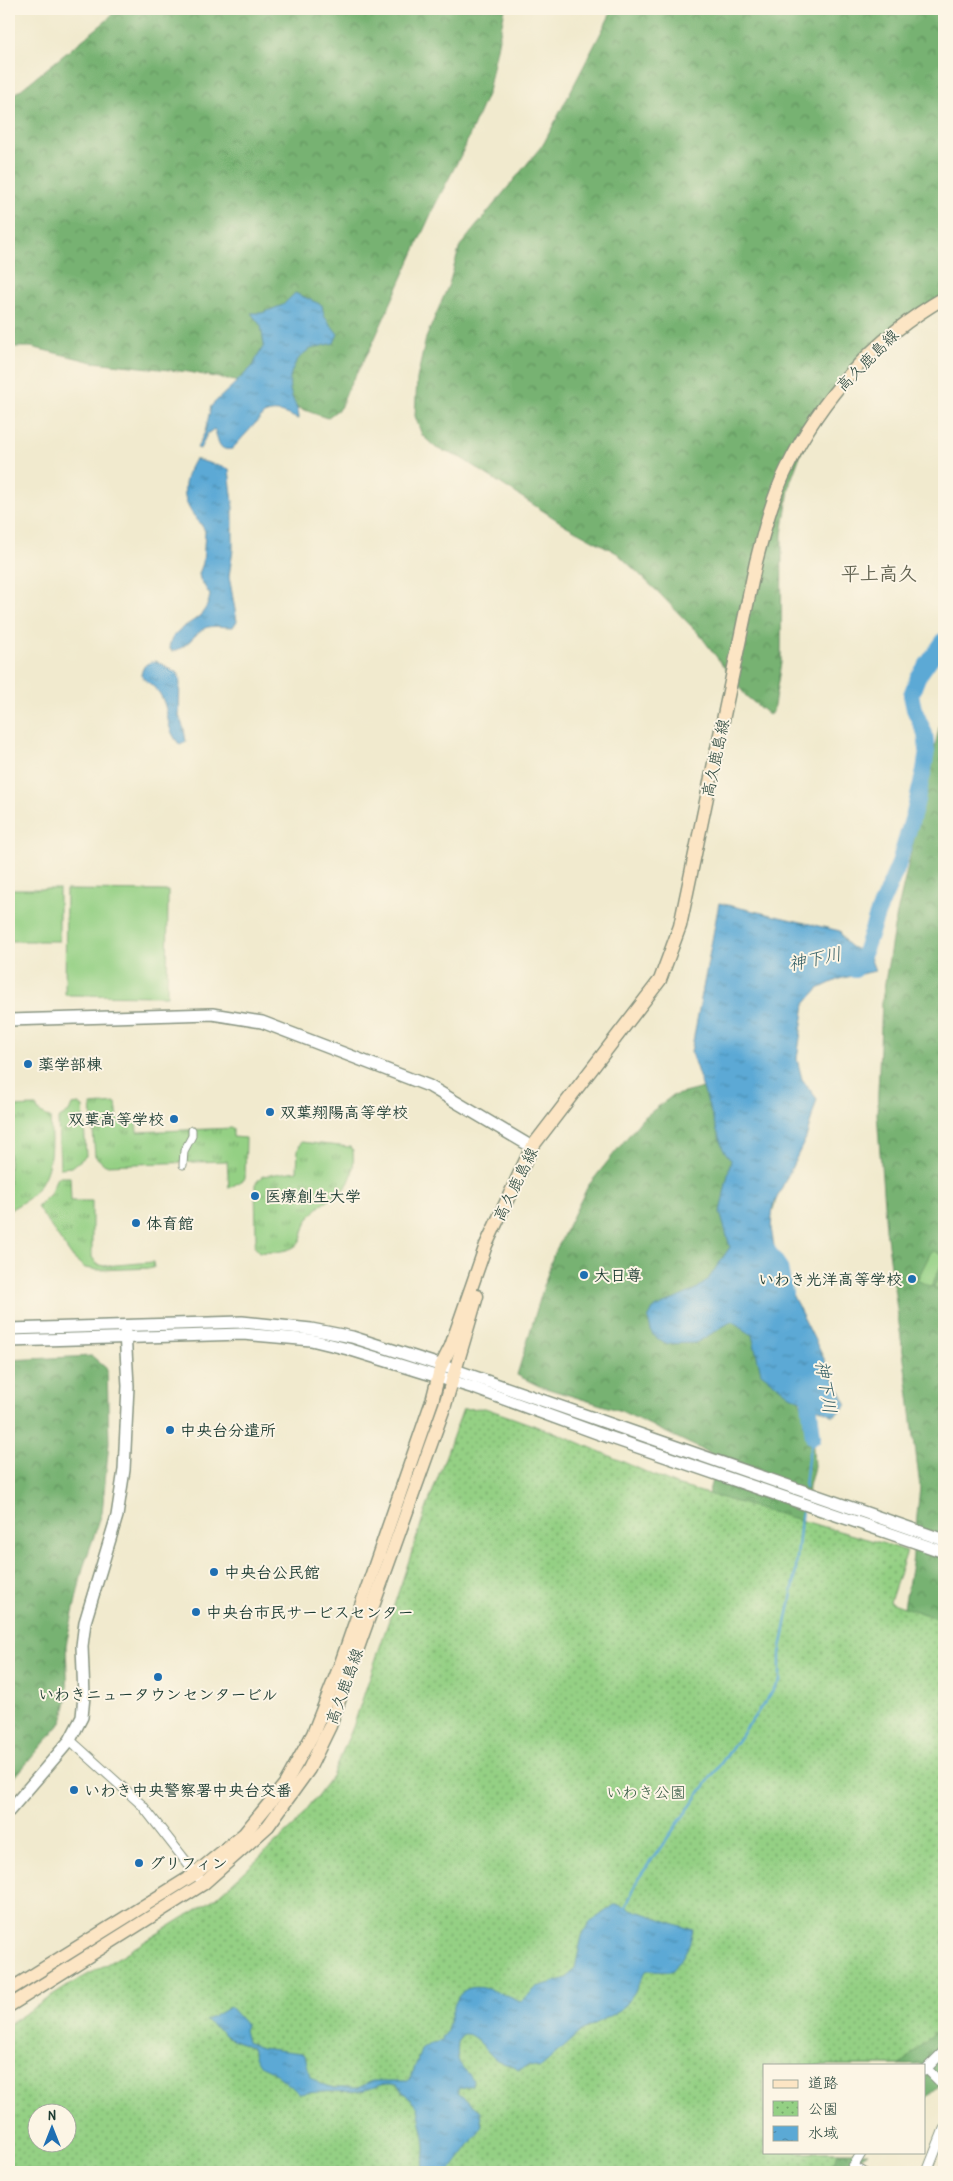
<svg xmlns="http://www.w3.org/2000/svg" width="953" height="2181" viewBox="0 0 953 2181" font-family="'Patrick Hand','Klee One',sans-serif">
<defs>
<pattern id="grass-tufts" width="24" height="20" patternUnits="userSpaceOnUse" patternTransform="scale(1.25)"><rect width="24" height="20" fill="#94d084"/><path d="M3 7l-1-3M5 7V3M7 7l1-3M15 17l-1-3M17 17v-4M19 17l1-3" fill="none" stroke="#78aa6d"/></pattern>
<pattern id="forest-crowns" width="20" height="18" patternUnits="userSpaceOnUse" patternTransform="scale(1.25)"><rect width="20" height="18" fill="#77b272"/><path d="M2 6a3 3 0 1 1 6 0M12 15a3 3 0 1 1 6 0" fill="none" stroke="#61925e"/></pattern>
<pattern id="park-dots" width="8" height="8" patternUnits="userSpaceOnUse" patternTransform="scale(1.25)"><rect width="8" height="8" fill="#94d084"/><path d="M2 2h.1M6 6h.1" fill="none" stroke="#78aa6d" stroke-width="1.8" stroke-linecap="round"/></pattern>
<pattern id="water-ripples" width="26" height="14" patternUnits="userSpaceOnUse" patternTransform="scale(1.25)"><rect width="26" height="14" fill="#5ba9d5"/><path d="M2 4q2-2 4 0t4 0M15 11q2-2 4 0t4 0" fill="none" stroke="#4b8bae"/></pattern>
</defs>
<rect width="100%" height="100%" fill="#fcf5e5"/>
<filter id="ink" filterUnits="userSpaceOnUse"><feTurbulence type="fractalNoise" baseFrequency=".02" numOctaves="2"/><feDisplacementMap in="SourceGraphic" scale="10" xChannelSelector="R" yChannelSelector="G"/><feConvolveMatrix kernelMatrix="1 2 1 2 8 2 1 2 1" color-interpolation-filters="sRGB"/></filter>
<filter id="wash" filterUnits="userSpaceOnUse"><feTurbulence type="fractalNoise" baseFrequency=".0096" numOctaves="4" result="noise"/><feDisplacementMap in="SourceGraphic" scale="20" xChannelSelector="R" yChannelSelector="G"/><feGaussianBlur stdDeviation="1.12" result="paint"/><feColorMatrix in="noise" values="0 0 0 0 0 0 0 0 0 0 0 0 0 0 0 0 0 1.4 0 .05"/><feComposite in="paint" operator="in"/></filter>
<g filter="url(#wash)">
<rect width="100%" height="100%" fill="#f1eace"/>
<g fill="url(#grass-tufts)" stroke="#5a865c">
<polygon points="116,1103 118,1120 136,1119 137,1132 233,1128 233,1137 246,1138 245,1179 229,1188 227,1161 105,1165 95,1156 91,1105"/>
<polygon points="79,1104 83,1107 86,1156 72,1167 60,1168 58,1119 69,1112 72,1105"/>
<path d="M36,1106l3,6 11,6c3,41 1,72 -41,92v-103z"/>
<path d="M301,1142l49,5 3,3c4,52 -24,37 -45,70 -6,9 -4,21 -14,27 -9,5 -25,6 -35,5l-5,-6 2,-7 -1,-55 7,-8 35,-5 1,-21z"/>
<polygon points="57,1177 70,1177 71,1201 92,1201 92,1257 97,1264 104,1266 153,1262 154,1268 97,1270 85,1268 73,1258 37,1207 50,1194"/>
</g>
<g fill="url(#forest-crowns)" stroke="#4b7853">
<polygon points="117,9 505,9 488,92 462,153 435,205 370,349 349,387 340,408 327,418 276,400 235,381 189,372 93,362 31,347 9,347 9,99 106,21"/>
<polygon points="611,9 944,9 944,293 861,365 806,439 790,483 782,534 781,663 773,712 769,715 746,696 700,635 659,593 617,553 565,525 461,458 436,448 422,435 415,416 417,379 426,338 449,284 460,246 544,143 609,17"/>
<polygon points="944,706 944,2081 924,2100 924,2065 764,2065 764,2152 868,2152 838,2172 580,2172 899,1634 912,1564 920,1487 909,1396 886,1230 877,1114 882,1001 894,927"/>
<polygon points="711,1086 783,1178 760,1250 796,1393 812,1428 814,1467 799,1524 36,2048 707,1498 717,1462 707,1452 621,1411 539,1386 517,1375 553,1256 588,1186 642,1119 672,1096"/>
<polygon points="92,1356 107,1369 109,1442 102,1513 83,1568 66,1645 68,1696 62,1722 9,1784 9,1360"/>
</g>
<path fill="url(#park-dots)" stroke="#5a865c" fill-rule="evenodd" d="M485,1408l79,28 112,49 216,61 15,5 -17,51 54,19v403l-44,41h-136v87h75l-11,20h-819v-148l62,-40 50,-28 96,-59 78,-72 37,-49 21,-49 75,-223 35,-95zM38,2114h30v30h-30z"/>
<g fill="#94d084" stroke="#5a865c">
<rect x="9" y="889" width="50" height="52"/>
<polygon points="66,890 168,891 167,996 65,995"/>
<polygon points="932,1250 944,1256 944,1259 931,1287 917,1280"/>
<polygon points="944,1268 944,1292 934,1287"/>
</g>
<g fill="url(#water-ripples)" stroke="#3d7384">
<path d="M295,293l27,12 2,11 14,18 -4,9c-7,2 -16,3 -23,6 -17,8 -26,30 -19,48 3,8 7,13 7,22 -13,-4 -21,-11 -35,-5l-32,35c-15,3 -13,-10 -18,-20l-7,5 -7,15 -3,-1 8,-16 6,-26 41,-39 12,-22 -3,-19 -10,-13h11l21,-8z"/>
<path d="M195,459l34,10 4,34v47l-4,26 8,45 -4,6c-8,0 -21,-2 -28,1 -12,7 -20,22 -33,23l-3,-4c6,-27 36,-20 41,-52l-10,-16 -1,-5 4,-11 2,-32c-4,-9 -12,-14 -16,-23 -9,-17 -3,-34 6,-49z"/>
<path d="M156,661l21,12 3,6 -1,37 5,13 2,13 -6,3c-15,-17 -10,-30 -18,-47 -4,-10 -15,-15 -21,-23 2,-10 5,-12 15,-14z"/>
<path d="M719,903l121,28c6,17 13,17 29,23l6,17 -36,8 -21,10 -13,15 -8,55 5,20 15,20 -11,39 -33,68 -2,22 6,36 70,141 -13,11 -44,-21 -29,-22 -9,-38 -20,-14 -36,22 -31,1 -13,-10 -4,-15 5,-10 42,-19 12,-9 23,-34 -10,-35 11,-52 -8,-11 -32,-97z"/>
<path d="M614,1905h5l74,25c-3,17 -11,29 -21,41l-23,-1 -3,1 -12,22 -14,18 -39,20 -41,37 -12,-2 -10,4c-6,-6 -15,-5 -24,-12 -7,-6 -30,-40 -36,-15 -1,6 -1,14 1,19 3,7 11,11 14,18l-1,5 -14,4v4l22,18 2,16 -33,45h-30c12,-20 3,-39 0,-60l-2,-5 -20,-22c-18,-4 -23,5 -38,6 -21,1 -40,0 -60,3l-7,-7 -20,-16 -11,-5 -6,-9 -3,-9 -28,-13 -4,-5 -15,-9 25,-14 16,18 -2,5 3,12 13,6 42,5 3,2 5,22 10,7 16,4h22l14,-7h36l3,-3 10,-28 10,-7 12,-2 -1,-3 4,-5c4,-11 6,-27 13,-37 13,-20 46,0 62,6l16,-15 30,-9 8,-10 7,-32 6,-12z"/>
</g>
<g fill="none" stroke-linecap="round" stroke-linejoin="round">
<g stroke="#5ba9d5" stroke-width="2.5">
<polyline points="805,1487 808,1458 813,1437"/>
<polyline points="625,1909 638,1879 780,1681 780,1654 795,1578 802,1508"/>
</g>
<g stroke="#5ba9d5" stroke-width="16">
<polyline points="855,970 860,964 878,912 898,866 915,809 924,770 927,751 925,734 914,709 911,695 918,677 944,640"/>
<polyline points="764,1245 780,1268 785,1293"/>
<polyline points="807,1384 813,1437"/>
</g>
</g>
</g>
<g filter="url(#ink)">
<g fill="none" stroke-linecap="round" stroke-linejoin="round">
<defs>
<polyline id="pedestrian" points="183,1165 184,1151 192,1136 192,1130"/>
<g id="minor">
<polyline points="70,1740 142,1805 199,1878"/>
<polyline points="927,2069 944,2086"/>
<polyline points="924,2071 944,2051"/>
<polyline points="853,2166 863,2172"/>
<polyline points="850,2172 862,2152"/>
<polyline points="927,2172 944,2129"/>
</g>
<g id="tertiary">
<polyline points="9,1020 212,1014 262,1022 429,1086 532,1147"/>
<polyline points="9,1329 242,1322 311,1329 352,1337 455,1370 944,1540"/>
<polyline points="9,1341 243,1334 311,1340 348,1349 474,1388 597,1433 944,1552"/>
<polyline points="9,1811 70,1740 82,1717 84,1696 82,1646 85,1622 117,1516 124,1470 128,1386 125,1332"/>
</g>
<g id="secondary">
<path d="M9,1990l186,-116 49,-40 41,-50 28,-50 28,-71 91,-262 9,-35 10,-20 35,-101 46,-98 128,-167 20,-54 76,-364c8,-31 16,-64 31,-94 34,-71 89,-131 157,-170"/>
<polyline points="9,2006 203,1884 268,1826 309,1769 330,1726 445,1405 477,1296"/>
</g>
</defs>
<use href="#pedestrian" stroke="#889481" stroke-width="9"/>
<use href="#minor" stroke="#889481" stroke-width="11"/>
<use href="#tertiary" stroke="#889481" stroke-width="14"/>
<use href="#secondary" stroke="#889481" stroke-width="15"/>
<use href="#pedestrian" stroke="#fff" stroke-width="7"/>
<use href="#minor" stroke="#fff" stroke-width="9"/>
<use href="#tertiary" stroke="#fff" stroke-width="11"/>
<use href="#secondary" stroke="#fce5c4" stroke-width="12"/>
</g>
</g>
<g fill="#1f6fb2" stroke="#fcf5e5" stroke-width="2">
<circle cx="28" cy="1064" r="5"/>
<circle cx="270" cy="1112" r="5"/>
<circle cx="174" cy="1119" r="5"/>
<circle cx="255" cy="1196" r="5"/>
<circle cx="136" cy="1223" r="5"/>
<circle cx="584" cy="1275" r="5"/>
<circle cx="912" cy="1279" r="5"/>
<circle cx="170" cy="1430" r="5"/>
<circle cx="214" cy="1572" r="5"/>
<circle cx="196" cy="1612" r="5"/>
<circle cx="158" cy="1677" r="5"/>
<circle cx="74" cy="1790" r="5"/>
<circle cx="139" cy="1863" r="5"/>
</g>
<g text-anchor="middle" stroke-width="4" stroke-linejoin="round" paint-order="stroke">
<g font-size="16" fill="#1f3d34" stroke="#fcf5e5">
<text transform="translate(867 360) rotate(-45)" y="6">高久鹿島線</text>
<text transform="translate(715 758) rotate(-78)" y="6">高久鹿島線</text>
<text transform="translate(515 1184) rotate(-64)" y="6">高久鹿島線</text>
<text transform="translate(344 1686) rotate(-70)" y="6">高久鹿島線</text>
</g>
<g font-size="16" font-weight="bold" fill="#1f3d34" stroke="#fcf5e5" text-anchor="start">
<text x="38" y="1070">薬学部棟</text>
<text x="280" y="1118">双葉翔陽高等学校</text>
<text x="164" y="1125" text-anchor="end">双葉高等学校</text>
<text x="265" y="1202">医療創生大学</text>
<text x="146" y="1229">体育館</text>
<text x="594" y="1281">大日尊</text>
<text x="902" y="1285" text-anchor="end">いわき光洋高等学校</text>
<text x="180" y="1436">中央台分遣所</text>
<text x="224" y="1578">中央台公民館</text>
<text x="206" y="1618">中央台市民サービスセンター</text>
<text x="158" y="1700" text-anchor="middle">いわきニュータウンセンタービル</text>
<text x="84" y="1796">いわき中央警察署中央台交番</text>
<text x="149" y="1869">グリフィン</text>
</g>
<g font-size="16" fill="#365a44" stroke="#fcf5e5">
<text x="646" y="1798">いわき公園</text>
</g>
<g font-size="18" font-style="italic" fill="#315d64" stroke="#fcf5e5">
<text transform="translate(815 959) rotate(-12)" y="6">神下川</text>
<text transform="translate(826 1387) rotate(81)" y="6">神下川</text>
</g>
<g font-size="19" font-weight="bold" fill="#646553" stroke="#fcf5e5">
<text x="879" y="580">平上高久</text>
</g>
</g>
<rect width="953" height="2181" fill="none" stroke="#fcf5e5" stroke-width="30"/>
<rect x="763" y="2064" width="162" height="90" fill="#fcf5e5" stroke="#a4ab9e"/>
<rect x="773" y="2080" width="25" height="8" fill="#fce5c4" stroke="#a4ab9e"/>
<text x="808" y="2088" font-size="15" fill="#1f3d34">道路</text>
<rect x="773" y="2101" width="25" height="15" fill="url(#park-dots)" stroke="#a4ab9e"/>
<text x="808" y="2114" font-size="15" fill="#1f3d34">公園</text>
<rect x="773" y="2126" width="25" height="15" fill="url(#water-ripples)" stroke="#a4ab9e"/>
<text x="808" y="2138" font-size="15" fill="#1f3d34">水域</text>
<g transform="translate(52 2128)"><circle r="24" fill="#fcf5e5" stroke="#a4ab9e"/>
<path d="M0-4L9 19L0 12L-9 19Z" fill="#1f6fb2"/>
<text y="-8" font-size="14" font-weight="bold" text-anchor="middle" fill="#1f3d34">N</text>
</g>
</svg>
